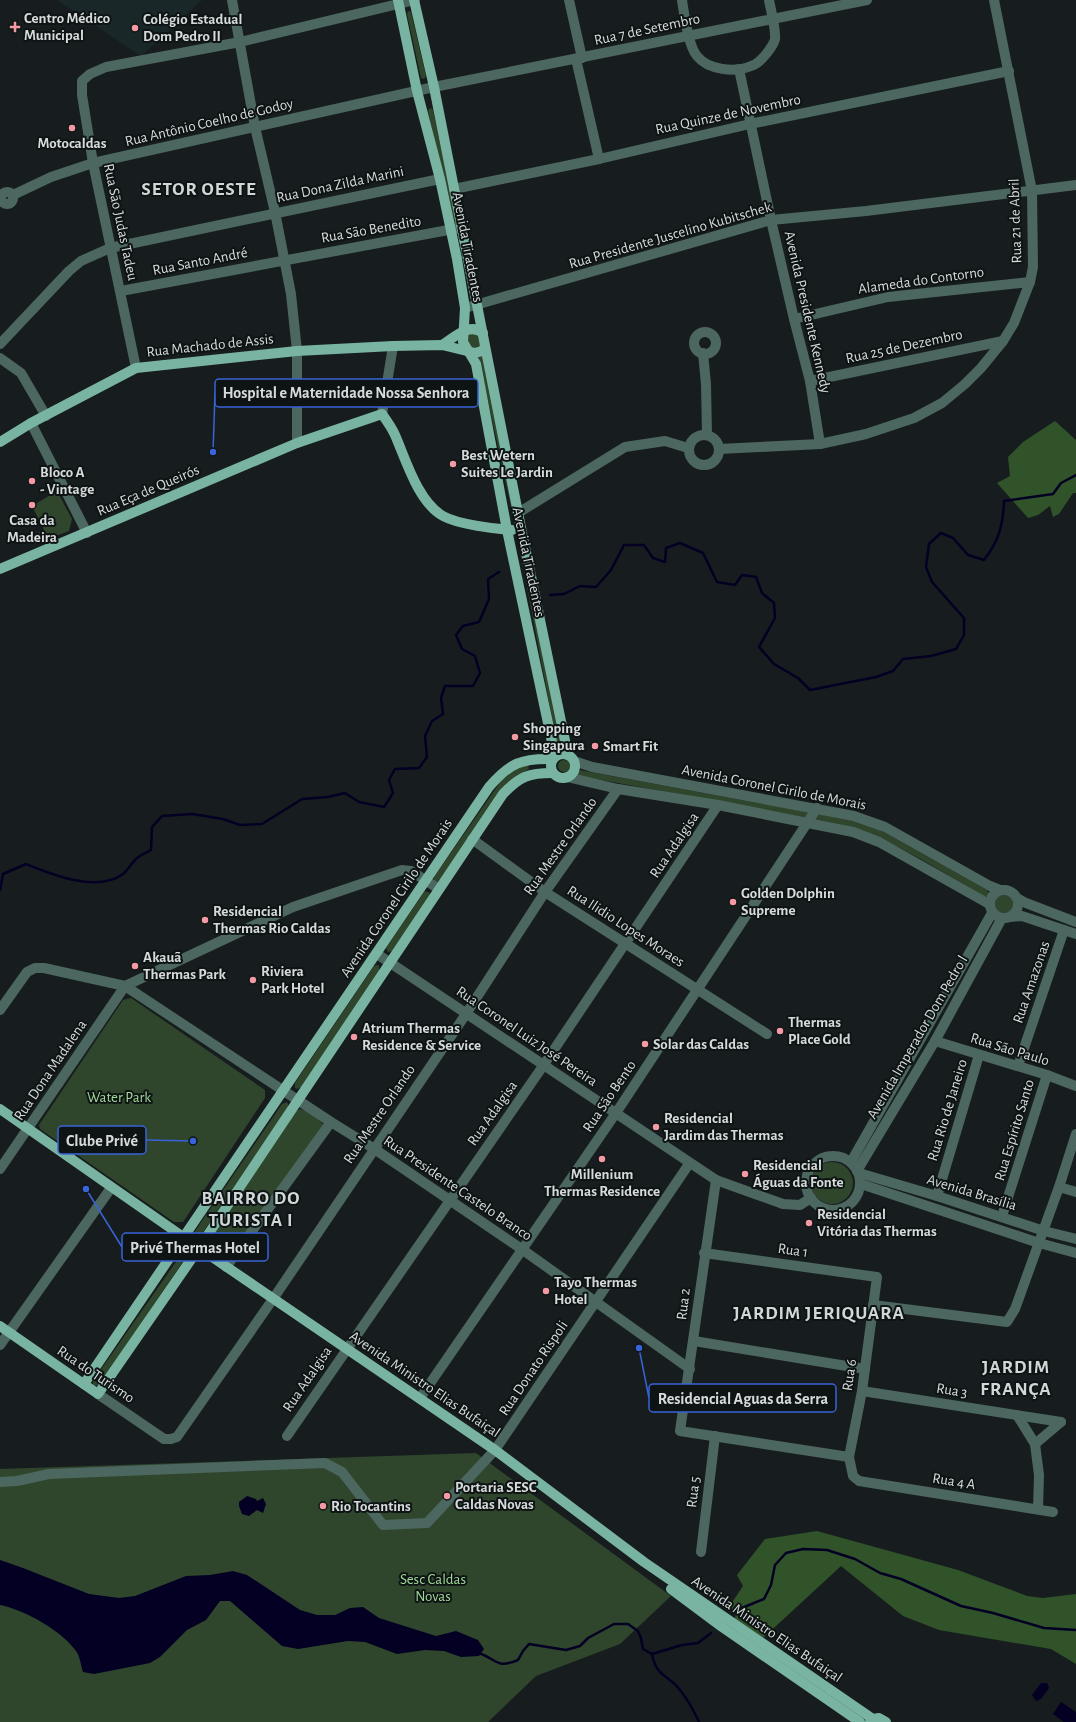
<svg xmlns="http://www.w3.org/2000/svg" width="1076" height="1722" viewBox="0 0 1076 1722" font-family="'Alegreya Sans',sans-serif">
<rect width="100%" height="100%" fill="#171d1e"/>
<polygon fill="#1a2729" points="57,0 202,0 141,56"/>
<g fill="#2f462c">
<polygon points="408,11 411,12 426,76 424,79 421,78 407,14"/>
<polygon points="431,108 433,110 457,225 453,224 428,111 429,109"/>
<polygon points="469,333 479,334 481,345 477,348 471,348 466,337"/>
<polygon points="483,353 516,525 515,525 478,355"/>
<polygon points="57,491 72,519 69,531 35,544 32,536 44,530 32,506"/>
<polygon points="517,534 519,534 562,744 560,747 557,745"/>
<circle cx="564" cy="766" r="6"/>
<polygon points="528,765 529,769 517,775 506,784 439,881 437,882 434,881 434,877 501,781 519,767"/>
<path d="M579,770l276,51 25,9 107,60 2,4 -2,2h-3c-49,-28 -100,-63 -155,-74l-249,-46 -3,-1z"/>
<polygon points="425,891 430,893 430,896 392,951 388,952 386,948"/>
<circle cx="1004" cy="904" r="9"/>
<polygon points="377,965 379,965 379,971 301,1087 297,1089 295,1088 295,1083 374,966"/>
<polygon points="131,998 265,1090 265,1098 183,1222 174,1222 40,1129 39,1125 123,1000"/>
<polygon points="287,1102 288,1104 288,1107 199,1238 194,1239 193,1234 282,1104"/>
<path d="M300,1109c7,1 18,9 23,15v3l-97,134 -17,-12 -1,-7 88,-131z"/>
<circle cx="832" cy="1183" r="21"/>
<polygon points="187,1246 191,1248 190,1251 99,1385 93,1386 93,1381"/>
<polygon points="476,1453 671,1596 620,1644 536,1676 488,1722 0,1722 0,1469"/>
</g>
<g fill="#30532a">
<polygon points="1055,421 1076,440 1076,493 1073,493 1059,514 1053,517 1050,506 1038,515 1028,518 997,483 1010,476 1008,457 1023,442"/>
<polygon points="817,1531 958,1570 1027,1596 1043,1598 1076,1594 1076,1664 1051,1649 939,1630 903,1616 841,1566 763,1638 734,1619 736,1615 727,1610 743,1586 737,1575 765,1539"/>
</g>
<g fill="#030023">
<polygon points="247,1496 256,1499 257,1501 263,1498 266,1504 263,1513 257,1510 249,1516 242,1514 239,1506 239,1502"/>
<path d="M0,1560l23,8 66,26 30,4 16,-2 51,-20 24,-1 23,-4 14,4 53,35 17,5h18l15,-7 13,-1 16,11 57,18 20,-5 22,9 6,9 -5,7 -18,1 -17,-6 -19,-1 -28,4 -32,-12 -17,-1 -50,8 -16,-3 -52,-45h-10l-14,19 -19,10 -27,27 -10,6 -56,11 -11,-2c-2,-6 -3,-16 -7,-21 -14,-20 -51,-41 -76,-46z"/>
<polygon points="1041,1683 1047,1683 1049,1688 1041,1699 1036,1701 1032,1695"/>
<polygon points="1061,1702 1076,1712 1076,1722 1064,1722 1053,1714"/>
</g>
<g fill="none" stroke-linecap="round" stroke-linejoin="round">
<g stroke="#030023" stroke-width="2.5">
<path d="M550,595l14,-1 16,-8 16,1 15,-17 13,-25h20l9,13 12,4 1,-14 14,-5 23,10 14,29 18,3 7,-10 14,2 6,16 12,10 1,15 -16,29 15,17 24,14 12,12 66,-13 17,-6 10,-12 28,-3 25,-7 8,-14v-17l-32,-36 -6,-15 3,-23 12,-11 12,5 15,17 16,5c15,-19 19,-35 20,-59l49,-7 8,-11 15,-8"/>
<path d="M0,890l3,-16 23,-10c27,11 71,29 97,10 5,-4 8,-10 12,-14 4,-5 11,-7 16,-10l1,-23 10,-11 30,-2 31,5 17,6 22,-1 40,-25 26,-2 17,-4 14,9 25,5 9,-14 -4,-13 6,-11 24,-1 8,-11 -2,-21 7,-15 11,-7 -2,-16 4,-12h28l7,-13 -5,-17 -13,-7 -6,-14 7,-9 16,-4 10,-23 -1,-20 11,-7"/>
<polyline points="732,1612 764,1599 771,1585 775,1565 786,1553 803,1549 827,1550 855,1559 880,1573 901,1579 961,1606 993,1613 1044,1628 1076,1630"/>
<path d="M479,1653c19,7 17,16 39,7l5,-9 6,-7 37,6 14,-4 8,-8 26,-14h14l10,7 3,7 2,11 9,5 30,-9 16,-2 13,-10"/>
<path d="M652,1654c4,23 17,21 28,36 8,10 14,21 19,32"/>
</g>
<g stroke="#4b675f" stroke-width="10">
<polyline points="232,0 255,127 275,212 291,294 297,351 297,443"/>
<polyline points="569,0 582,58"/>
<path d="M682,0c2,13 6,46 15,56 11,14 38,17 54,10 7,-2 12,-8 16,-13 3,-4 7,-9 8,-14 1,-10 -4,-28 -6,-39"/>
<polyline points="576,59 599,159"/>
<polyline points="739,69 771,220 794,319 810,381 820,444"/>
<polyline points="454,189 599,159 750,124 1009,71"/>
<circle cx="7" cy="198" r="6"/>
<polyline points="13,195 51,177 93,163 434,87 867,0"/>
<polyline points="121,291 459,228"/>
<polyline points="465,308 771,220 866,211 1076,185"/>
<polyline points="794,319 888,297 1030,282"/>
<circle cx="705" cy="343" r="11"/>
<polyline points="0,344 69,271 81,261 110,248 440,179"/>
<polyline points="703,353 706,384 707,435"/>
<polyline points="0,358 21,373 46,416"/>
<polyline points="136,368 93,163 82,95 82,81 90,74 106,67 240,42 415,0"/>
<polyline points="810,381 1003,341"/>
<polyline points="382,414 393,346"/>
<polyline points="31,423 87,533"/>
<circle cx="704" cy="450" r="15"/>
<polyline points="719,449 820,444 866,434 914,418 942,403 965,384 981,368 1003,341 1014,323 1030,282 1033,267 1032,191 994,0"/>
<polyline points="518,513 625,447 665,441 688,448"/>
<polyline points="574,761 592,767 854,816 885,827 990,886 1000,890"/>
<polyline points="567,777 618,789 718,805 853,832 879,842 989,904"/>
<polyline points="472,839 545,892 767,1034"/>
<circle cx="1004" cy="904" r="14"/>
<polyline points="1017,898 1026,903 1076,922"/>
<polyline points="1010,917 1022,916 1076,934"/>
<polyline points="377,954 716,1180 783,1204 800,1205 811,1198"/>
<polyline points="125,986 293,907 402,870 411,871 439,889"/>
<polyline points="0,1010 27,972 35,968 44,968 125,986 331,1122 373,1148 523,1250 690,1369"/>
<polyline points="935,1041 1047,1075 1076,1086"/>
<polyline points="1018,1066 1064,930"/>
<circle cx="833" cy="1183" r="27"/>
<polyline points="851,1162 992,913"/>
<polyline points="0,1169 125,986"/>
<polyline points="857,1171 935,1041 1002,918"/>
<polyline points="859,1173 937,1196 1044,1231 1076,1239"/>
<polyline points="716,1180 680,1431 849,1457"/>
<polyline points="861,1184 1039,1243 1076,1253"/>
<polyline points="1059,1187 1076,1192"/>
<polyline points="937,1196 979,1055"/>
<polyline points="1002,1216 1047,1075"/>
<polyline points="704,1253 877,1277 862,1391 849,1457 853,1476 859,1481 1053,1512"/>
<polyline points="226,1267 331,1122"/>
<polyline points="873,1305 1007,1322 1015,1309 1059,1187 1076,1134"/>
<polyline points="694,1341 865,1369"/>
<polyline points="0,1345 111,1188"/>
<polyline points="862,1391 1061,1422"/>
<polyline points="98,1394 164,1439 171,1439 177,1437 273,1299 466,1014 545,892 618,789"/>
<polyline points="420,1398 616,1113 817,808"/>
<polyline points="1017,1415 1035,1444 1039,1475 1038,1509"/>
<polyline points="287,1436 543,1066 718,805"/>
<polyline points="1035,1444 1061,1422"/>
<polyline points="0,1482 17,1481 49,1474 325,1463 342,1472 383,1525 427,1523 495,1450 689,1164"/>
<polyline points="701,1552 715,1436"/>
</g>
<g stroke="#79b4a3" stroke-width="10">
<polyline points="398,0 417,91 440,179 457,259 465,308 463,342 476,364 507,530 555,756"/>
<polyline points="414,0 434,87 521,528 568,755"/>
<path d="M442,345c13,-8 27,-23 41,-12"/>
<polyline points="0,442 31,423 136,368 297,351 393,346 442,345 475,353 482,351 485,347"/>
<path d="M0,569l297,-126 85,-29c5,7 10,14 13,21 11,25 23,67 48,81 14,8 51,13 69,14"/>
<circle cx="563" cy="766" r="12"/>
<polyline points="0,1109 199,1248 495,1450 644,1562 873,1719"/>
<path d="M0,1326l98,68 101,-146 304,-454c17,-18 26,-21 50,-21"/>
<path d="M84,1384l405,-597c21,-24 32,-29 64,-28"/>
<polyline points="671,1589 722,1627 860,1722"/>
<polyline points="870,1722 873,1719 879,1718 886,1722"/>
</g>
</g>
<g fill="#f49aa4" stroke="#0e1414" stroke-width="1.5">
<path d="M13 21h4v4h4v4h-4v4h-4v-4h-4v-4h4z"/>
<circle cx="135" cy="28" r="4"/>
<circle cx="72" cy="128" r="4"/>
<circle cx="453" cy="464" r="4"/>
<circle cx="32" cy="481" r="4"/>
<circle cx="32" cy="505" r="4"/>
<circle cx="515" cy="737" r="4"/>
<circle cx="595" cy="746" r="4"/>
<circle cx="733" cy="902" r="4"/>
<circle cx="205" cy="920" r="4"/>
<circle cx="135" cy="966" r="4"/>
<circle cx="253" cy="980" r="4"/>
<circle cx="780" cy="1031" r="4"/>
<circle cx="354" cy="1037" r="4"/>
<circle cx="645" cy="1044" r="4"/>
<circle cx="656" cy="1127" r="4"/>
<circle cx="602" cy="1159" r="4"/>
<circle cx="745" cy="1174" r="4"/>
<circle cx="809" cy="1223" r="4"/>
<circle cx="546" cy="1291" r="4"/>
<circle cx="447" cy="1496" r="4"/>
<circle cx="323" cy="1506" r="4"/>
</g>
<g text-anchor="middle" stroke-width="4" stroke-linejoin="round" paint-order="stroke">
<g font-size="15" font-weight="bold" fill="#d6dadb" stroke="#0e1414" text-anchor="start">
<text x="24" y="23">Centro Médico<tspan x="24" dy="17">Municipal</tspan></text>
<text x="143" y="24">Colégio Estadual<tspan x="143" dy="17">Dom Pedro II</tspan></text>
<text x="72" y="148" text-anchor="middle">Motocaldas</text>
<text x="461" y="460">Best Wetern<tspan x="461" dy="17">Suites Le Jardin</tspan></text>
<text x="40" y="477">Bloco A<tspan x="40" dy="17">- Vintage</tspan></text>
<text x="32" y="525" text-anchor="middle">Casa da<tspan x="32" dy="17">Madeira</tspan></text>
<text x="523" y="733">Shopping<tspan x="523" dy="17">Singapura</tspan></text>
<text x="603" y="751">Smart Fit</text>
<text x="741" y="898">Golden Dolphin<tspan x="741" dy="17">Supreme</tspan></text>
<text x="213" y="916">Residencial<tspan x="213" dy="17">Thermas Rio Caldas</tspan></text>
<text x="143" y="962">Akauã<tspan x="143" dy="17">Thermas Park</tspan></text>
<text x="261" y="976">Riviera<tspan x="261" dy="17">Park Hotel</tspan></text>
<text x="788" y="1027">Thermas<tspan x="788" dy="17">Place Gold</tspan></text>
<text x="362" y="1033">Atrium Thermas<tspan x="362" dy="17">Residence &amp; Service</tspan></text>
<text x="653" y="1049">Solar das Caldas</text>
<text x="664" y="1123">Residencial<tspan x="664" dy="17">Jardim das Thermas</tspan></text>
<text x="753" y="1170">Residencial<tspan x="753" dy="17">Águas da Fonte</tspan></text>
<text x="602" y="1179" text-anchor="middle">Millenium<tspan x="602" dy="17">Thermas Residence</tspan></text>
<text x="817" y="1219">Residencial<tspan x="817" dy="17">Vitória das Thermas</tspan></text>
<text x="554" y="1287">Tayo Thermas<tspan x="554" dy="17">Hotel</tspan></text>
<text x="455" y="1492">Portaria SESC<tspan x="455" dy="17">Caldas Novas</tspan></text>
<text x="331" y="1511">Rio Tocantins</text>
</g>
<g font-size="15" fill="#d6dadb" stroke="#0e1414">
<text transform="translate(647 29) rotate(-12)" y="5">Rua 7 de Setembro</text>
<text transform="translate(728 114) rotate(-12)" y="5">Rua Quinze de Novembro</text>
<text transform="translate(209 122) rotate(-13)" y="5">Rua Antônio Coelho de Godoy</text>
<text transform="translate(340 184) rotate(-12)" y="5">Rua Dona Zilda Marini</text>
<text transform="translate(1015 221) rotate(-92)" y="5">Rua 21 de Abril</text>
<text transform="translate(121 222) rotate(78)" y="5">Rua São Judas Tadeu</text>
<text transform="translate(371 229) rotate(-10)" y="5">Rua São Benedito</text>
<text transform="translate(670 235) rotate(-16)" y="5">Rua Presidente Juscelino Kubitschek</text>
<text transform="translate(468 247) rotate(79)" y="5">Avenida Tiradentes</text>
<text transform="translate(200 261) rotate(-11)" y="5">Rua Santo André</text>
<text transform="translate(921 280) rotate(-8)" y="5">Alameda do Contorno</text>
<text transform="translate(808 312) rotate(77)" y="5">Avenida Presidente Kennedy</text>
<text transform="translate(210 345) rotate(-6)" y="5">Rua Machado de Assis</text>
<text transform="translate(904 346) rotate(-12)" y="5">Rua 25 de Dezembro</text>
<text transform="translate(148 490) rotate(-23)" y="5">Rua Eça de Queirós</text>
<text transform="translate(529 562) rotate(78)" y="5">Avenida Tiradentes</text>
<text transform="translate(774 787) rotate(11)" y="5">Avenida Coronel Cirilo de Morais</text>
<text transform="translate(674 845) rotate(-56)" y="5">Rua Adalgisa</text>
<text transform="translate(560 846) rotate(-55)" y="5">Rua Mestre Orlando</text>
<text transform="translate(396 898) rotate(-56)" y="5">Avenida Coronel Cirilo de Morais</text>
<text transform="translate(626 926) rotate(33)" y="5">Rua Ilidio Lopes Moraes</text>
<text transform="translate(1031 982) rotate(-71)" y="5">Rua Amazonas</text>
<text transform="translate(527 1036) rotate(34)" y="5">Rua Coronel Luiz José Pereira</text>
<text transform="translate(917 1037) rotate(-60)" y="5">Avenida Imperador Dom Pedro l</text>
<text transform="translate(1010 1049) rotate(17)" y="5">Rua São Paulo</text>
<text transform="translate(50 1070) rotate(-56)" y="5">Rua Dona Madalena</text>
<text transform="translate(609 1096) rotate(-56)" y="5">Rua São Bento</text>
<text transform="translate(947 1110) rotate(-73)" y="5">Rua Rio de Janeiro</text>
<text transform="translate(492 1113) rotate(-55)" y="5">Rua Adalgisa</text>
<text transform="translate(379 1114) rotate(-56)" y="5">Rua Mestre Orlando</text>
<text transform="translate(1014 1130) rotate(-73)" y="5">Rua Espírito Santo</text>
<text transform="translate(458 1188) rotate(34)" y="5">Rua Presidente Castelo Branco</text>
<text transform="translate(972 1192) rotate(17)" y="5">Avenida Brasília</text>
<text transform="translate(793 1250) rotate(8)" y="5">Rua 1</text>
<text transform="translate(683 1304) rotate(-83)" y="5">Rua 2</text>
<text transform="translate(533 1368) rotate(-56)" y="5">Rua Donato Rispoli</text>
<text transform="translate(96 1374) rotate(34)" y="5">Rua do Turismo</text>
<text transform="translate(849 1375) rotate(-82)" y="5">Rua 6</text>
<text transform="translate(307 1379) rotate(-56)" y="5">Rua Adalgisa</text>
<text transform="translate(425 1384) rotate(34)" y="5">Avenida Ministro Elias Bufaiçal</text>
<text transform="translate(952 1390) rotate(9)" y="5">Rua 3</text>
<text transform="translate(954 1481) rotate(9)" y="5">Rua 4 A</text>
<text transform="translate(693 1492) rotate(-83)" y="5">Rua 5</text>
<text transform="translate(767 1629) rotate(34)" y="5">Avenida Ministro Elias Bufaiçal</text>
</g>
<g font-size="15" fill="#a1da98" stroke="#0e1414">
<text x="119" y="1102">Water Park</text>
<text x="433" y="1584">Sesc Caldas<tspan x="433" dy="17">Novas</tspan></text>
</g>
<g font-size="19" font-weight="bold" letter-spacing="1" fill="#cfd7d8" stroke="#0e1414">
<text x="199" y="195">SETOR OESTE</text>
<text x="251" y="1204">BAIRRO DO<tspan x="251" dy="22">TURISTA I</tspan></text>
<text x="819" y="1319">JARDIM JERIQUARA</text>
<text x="1016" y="1373">JARDIM<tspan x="1016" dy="22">FRANÇA</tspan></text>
</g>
</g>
<path fill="none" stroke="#3963d8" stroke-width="1.5" d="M213 452L215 393M193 1141L146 1140M86 1189L122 1247M639 1348L649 1398"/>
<g fill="#3963d8" stroke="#0e1414" stroke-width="1.5">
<circle cx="213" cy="452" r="4"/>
<circle cx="193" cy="1141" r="4"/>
<circle cx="86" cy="1189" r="4"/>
<circle cx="639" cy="1348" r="4"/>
</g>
<g fill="#0e1414" stroke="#3963d8" stroke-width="1.5">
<rect x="215" y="379" width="263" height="28" rx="4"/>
<rect x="58" y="1126" width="88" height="28" rx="4"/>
<rect x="122" y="1233" width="146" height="28" rx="4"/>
<rect x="649" y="1384" width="187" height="28" rx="4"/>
</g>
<g font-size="16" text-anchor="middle" font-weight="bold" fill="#d6dadb">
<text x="346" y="398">Hospital e Maternidade Nossa Senhora</text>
<text x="102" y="1146">Clube Privé</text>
<text x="195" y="1253">Privé Thermas Hotel</text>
<text x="743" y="1404">Residencial Aguas da Serra</text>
</g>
</svg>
